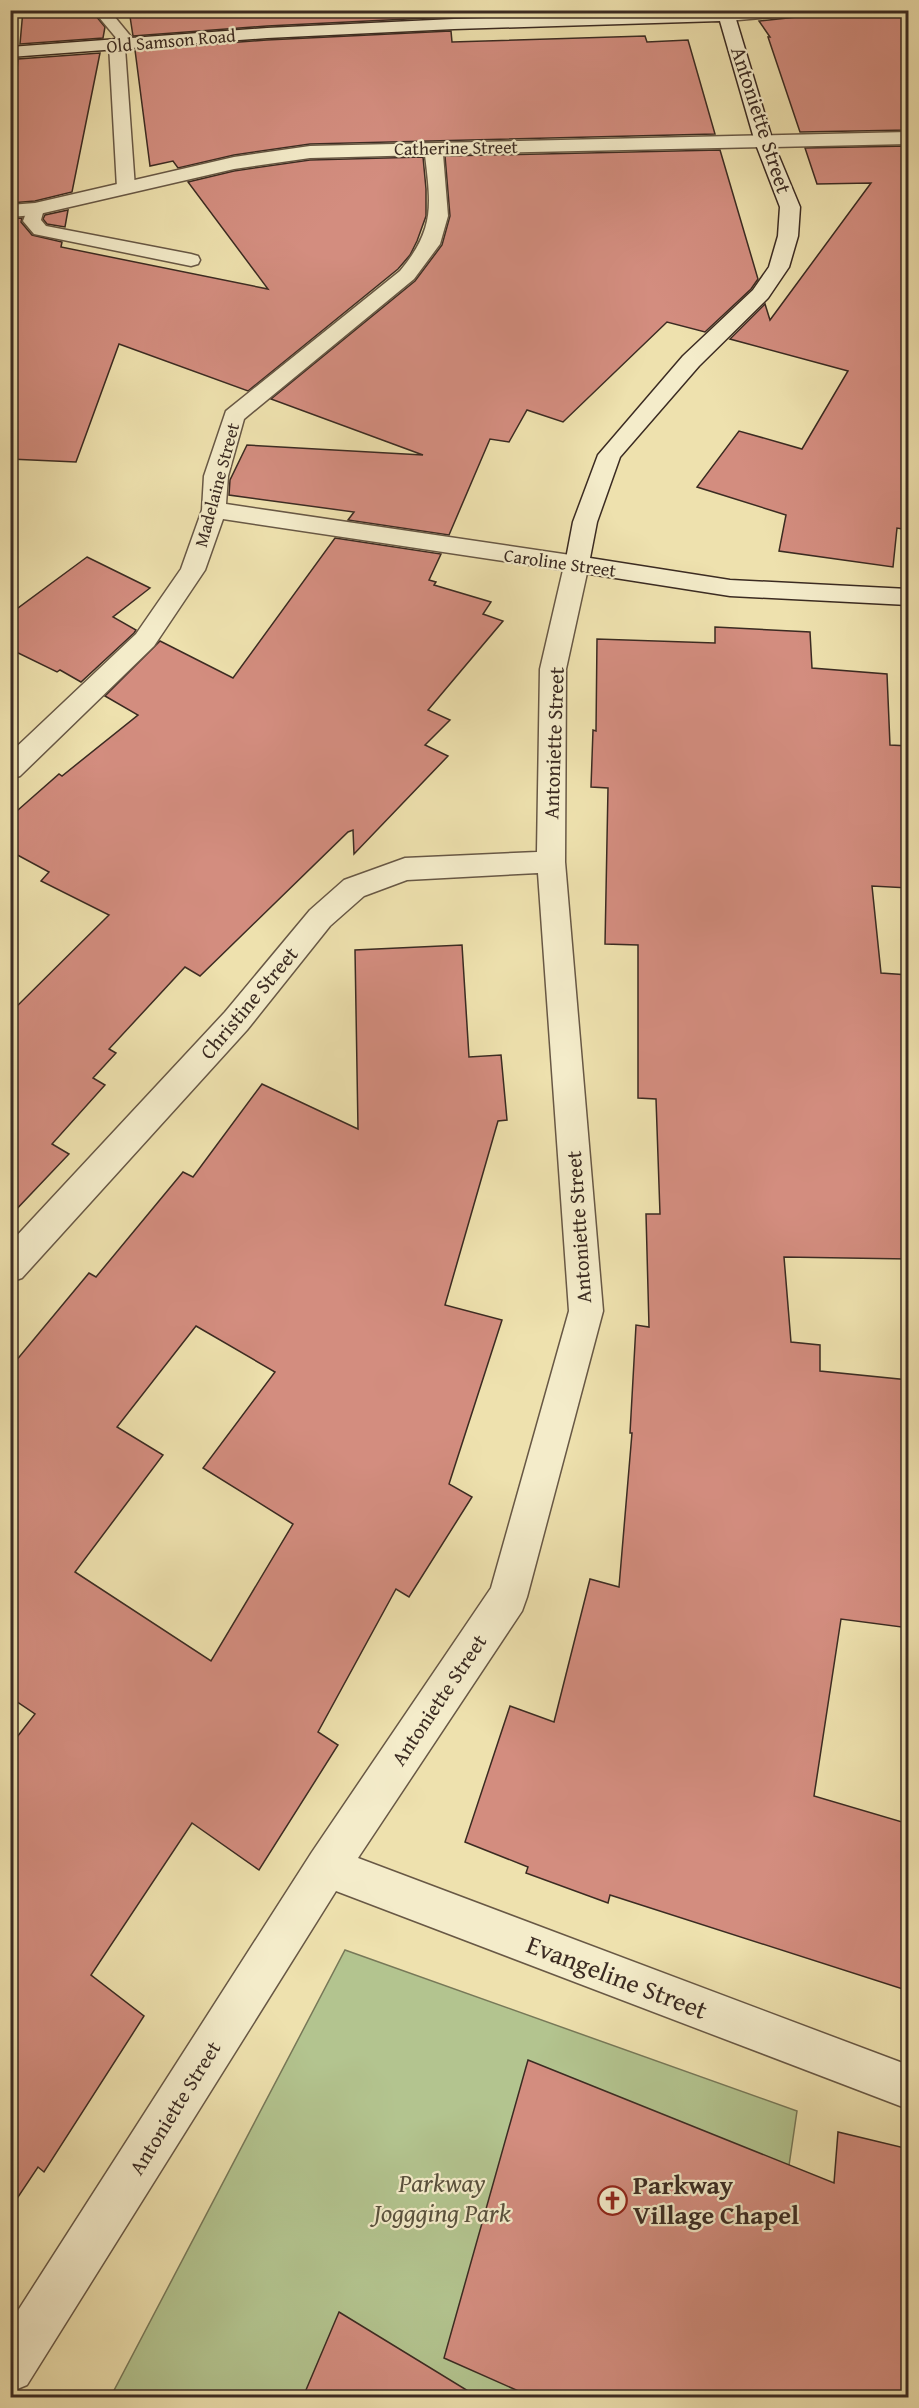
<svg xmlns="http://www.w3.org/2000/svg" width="919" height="2408" viewBox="0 0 919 2408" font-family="'Gentium Book Plus',serif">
<rect width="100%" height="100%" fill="#eee1ae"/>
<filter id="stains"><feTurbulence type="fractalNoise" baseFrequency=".00333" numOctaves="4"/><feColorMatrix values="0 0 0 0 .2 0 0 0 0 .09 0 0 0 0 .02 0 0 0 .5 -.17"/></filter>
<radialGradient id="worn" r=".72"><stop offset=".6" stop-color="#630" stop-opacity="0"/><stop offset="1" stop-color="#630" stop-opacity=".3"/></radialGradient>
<polygon fill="#b3c48f" stroke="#777858" stroke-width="1.5" points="345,1950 797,2111 755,2397 110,2398"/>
<g fill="#d38d7f" stroke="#3b2b22" stroke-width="1.5" fill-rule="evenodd">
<polygon points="23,10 91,10 105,27 103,38 20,44"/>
<polygon points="129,10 448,10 448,17 267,26 133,36"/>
<polygon points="807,10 909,10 909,130 800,132 768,37 770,37 759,21 797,17"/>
<polygon points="451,31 452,42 645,36 647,42 688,40 715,134 310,144 234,155 178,168 173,161 150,166 135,50 267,40"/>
<polygon points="100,53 72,192 35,201 10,203 10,143 18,59"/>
<polygon points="909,146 909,530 897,528 893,567 779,551 786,515 697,487 739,431 802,449 848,371 730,339 765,304 770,320 871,183 817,184 805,148"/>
<polygon points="720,150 758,279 751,289 705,332 667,322 563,422 527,410 509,442 490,439 449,535 348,520 354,512 229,495 230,480 247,445 423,455 271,399 415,281 442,245 450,216 445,156"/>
<polygon points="423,157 426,189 426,216 417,241 410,255 398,269 248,391 119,344 76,462 10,459 10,219 22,218 21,222 32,235 62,242 61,247 268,289 188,182 234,171 310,160"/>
<polygon points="68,210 65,227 47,224 43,219 45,215"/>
<polygon points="335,538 441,554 429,580 436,582 434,585 491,602 483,614 503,621 428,710 450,720 425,745 448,756 354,854 353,830 348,832 200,976 185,967 109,1049 116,1053 93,1078 105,1085 52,1144 69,1154 10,1216 10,1013 109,915 41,881 49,872 10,851 10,817 59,774 62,776 138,715 105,696 160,641 233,678"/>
<polygon points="87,557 150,588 113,617 136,630 134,633 81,682 60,670 57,672 10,649 10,614"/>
<polygon points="715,627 810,632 812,668 887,674 890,745 909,746 909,888 872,886 881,973 909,975 909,1259 784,1257 791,1342 820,1345 820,1371 909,1380 909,1628 841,1619 814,1796 909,1824 909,1991 610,1895 608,1903 526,1873 528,1867 465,1842 510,1706 554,1722 590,1579 619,1587 632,1433 630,1433 636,1325 649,1327 646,1214 660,1214 656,1099 638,1098 638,945 605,944 608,788 591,787 593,730 596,731 597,639 715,643"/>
<path d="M462,945l7,112 32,-2 6,65 -9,1 -53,184 57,15 -53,164 23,13 -63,100 -13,-8 -78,143 20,13 -79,125 -67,-47 -101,152 53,41 -100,156 -6,-5 -28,42v-463l25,-32 -25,-17v-329l79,-95 7,4 87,-105 10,5 69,-93 96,45 -3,-179zM196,1326l79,46 -72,96 90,56 -82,137 -136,-89 88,-117 -46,-28z"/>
<polygon points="528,2060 834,2183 838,2132 909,2149 909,2397 532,2397 444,2358"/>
<polygon points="339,2312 478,2397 303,2397"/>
</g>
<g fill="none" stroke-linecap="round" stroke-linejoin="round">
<defs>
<g id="lane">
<polygon points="93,10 109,10 137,44 135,47 125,48 135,188 132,192 120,192 117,188 109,45 111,42 118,40"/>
<polygon points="35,204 41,205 44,209 41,220 46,226 191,254 198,256 200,260 198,264 191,266 34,234 23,221 29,205"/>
</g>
<g id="street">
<polygon points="732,10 805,10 797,15 727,21 721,20 719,16 721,12"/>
<path d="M908,132v12l-465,10 5,62 -8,28 -26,35 -170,140 -16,57 -2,28 351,52 9,3 3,5 -23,105 -1,193 38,449 -76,286 -5,14 -164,247 550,207v44l-572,-218 -309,494 -17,7v-69l302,-471 179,-264 78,-277 -31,-438 -131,7 -43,16 -34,30 -83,104 -225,248 -12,4v-39l215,-231 85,-102 34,-30 61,-22 132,-6 3,-183 23,-99 -340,-51 -18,51 -51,76 -134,130 -10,3v-26l126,-119 45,-65 21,-59 2,-34 22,-65 174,-140c35,-42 31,-65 25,-116l-115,3 -76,11 -199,46 -25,2v-12l25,-2 199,-46 76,-11z"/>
</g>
<polygon id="secondary" points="727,11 733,12 735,16 773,142 800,207 798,236 789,267 768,298 699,366 620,457 597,522 590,558 730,580 908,589 908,605 730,596 577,572 568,569 565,564 573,522 598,455 683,356 753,290 769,267 778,236 780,207 755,142 720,21 454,29 267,38 10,57 10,47 267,28 454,19"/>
</defs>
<use href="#lane" stroke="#685845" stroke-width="3"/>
<use href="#street" stroke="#685845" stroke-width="3"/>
<use href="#secondary" stroke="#3b2b22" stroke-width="3"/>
<use href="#lane" fill="#f4ecca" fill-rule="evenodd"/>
<use href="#street" fill="#f4ecca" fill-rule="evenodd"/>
<use href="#secondary" fill="#f4ecca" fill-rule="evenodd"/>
</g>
<defs>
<symbol id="church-ring" viewBox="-11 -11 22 22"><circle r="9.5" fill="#f4ecca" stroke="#8f2418" stroke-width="1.5"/><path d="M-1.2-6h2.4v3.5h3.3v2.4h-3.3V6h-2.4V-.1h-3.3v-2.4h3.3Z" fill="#8f2418"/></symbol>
</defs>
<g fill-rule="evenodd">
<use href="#church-ring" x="596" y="2184" width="33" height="33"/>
</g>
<g text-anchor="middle" stroke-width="4.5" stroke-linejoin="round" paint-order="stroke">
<g font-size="18" fill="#3b2b22" stroke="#f4ecca">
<text transform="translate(171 41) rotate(-5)" y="6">Old Samson Road</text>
<text transform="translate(456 148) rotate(-1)" y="6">Catherine Street</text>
<text transform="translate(217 485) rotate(-75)" y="6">Madelaine Street</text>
<text transform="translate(560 563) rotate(8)" y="6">Caroline Street</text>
</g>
<g font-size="21" fill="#3b2b22" stroke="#f4ecca">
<text transform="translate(761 120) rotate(72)" y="7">Antoniette Street</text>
<text transform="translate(554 743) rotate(-88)" y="7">Antoniette Street</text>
<text transform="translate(249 1003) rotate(-50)" y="7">Christine Street</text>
<text transform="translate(579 1227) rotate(-94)" y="7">Antoniette Street</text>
<text transform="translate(439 1700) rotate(-56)" y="7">Antoniette Street</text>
<text transform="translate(175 2108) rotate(-58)" y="7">Antoniette Street</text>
</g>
<g font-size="26" fill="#3b2b22" stroke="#f4ecca">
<text transform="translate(617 1977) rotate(21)" y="9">Evangeline Street</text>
</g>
<g font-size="26" font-style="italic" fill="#59513d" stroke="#f4ecca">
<text x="442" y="2192">Parkway<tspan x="442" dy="30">Joggging Park</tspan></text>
</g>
<g font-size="26" font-weight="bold" fill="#3b2b22" stroke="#f4ecca" text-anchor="start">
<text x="633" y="2194">Parkway<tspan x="633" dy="30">Village Chapel</tspan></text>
</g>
</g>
<rect width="919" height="2408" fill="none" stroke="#eee1ae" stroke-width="36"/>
<rect x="12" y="12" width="895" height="2384" fill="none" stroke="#3b2b22" stroke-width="3"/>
<rect x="18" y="18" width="883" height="2372" fill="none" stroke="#3b2b22" stroke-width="1.5"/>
<rect width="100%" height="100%" filter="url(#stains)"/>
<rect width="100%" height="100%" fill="url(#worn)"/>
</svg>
